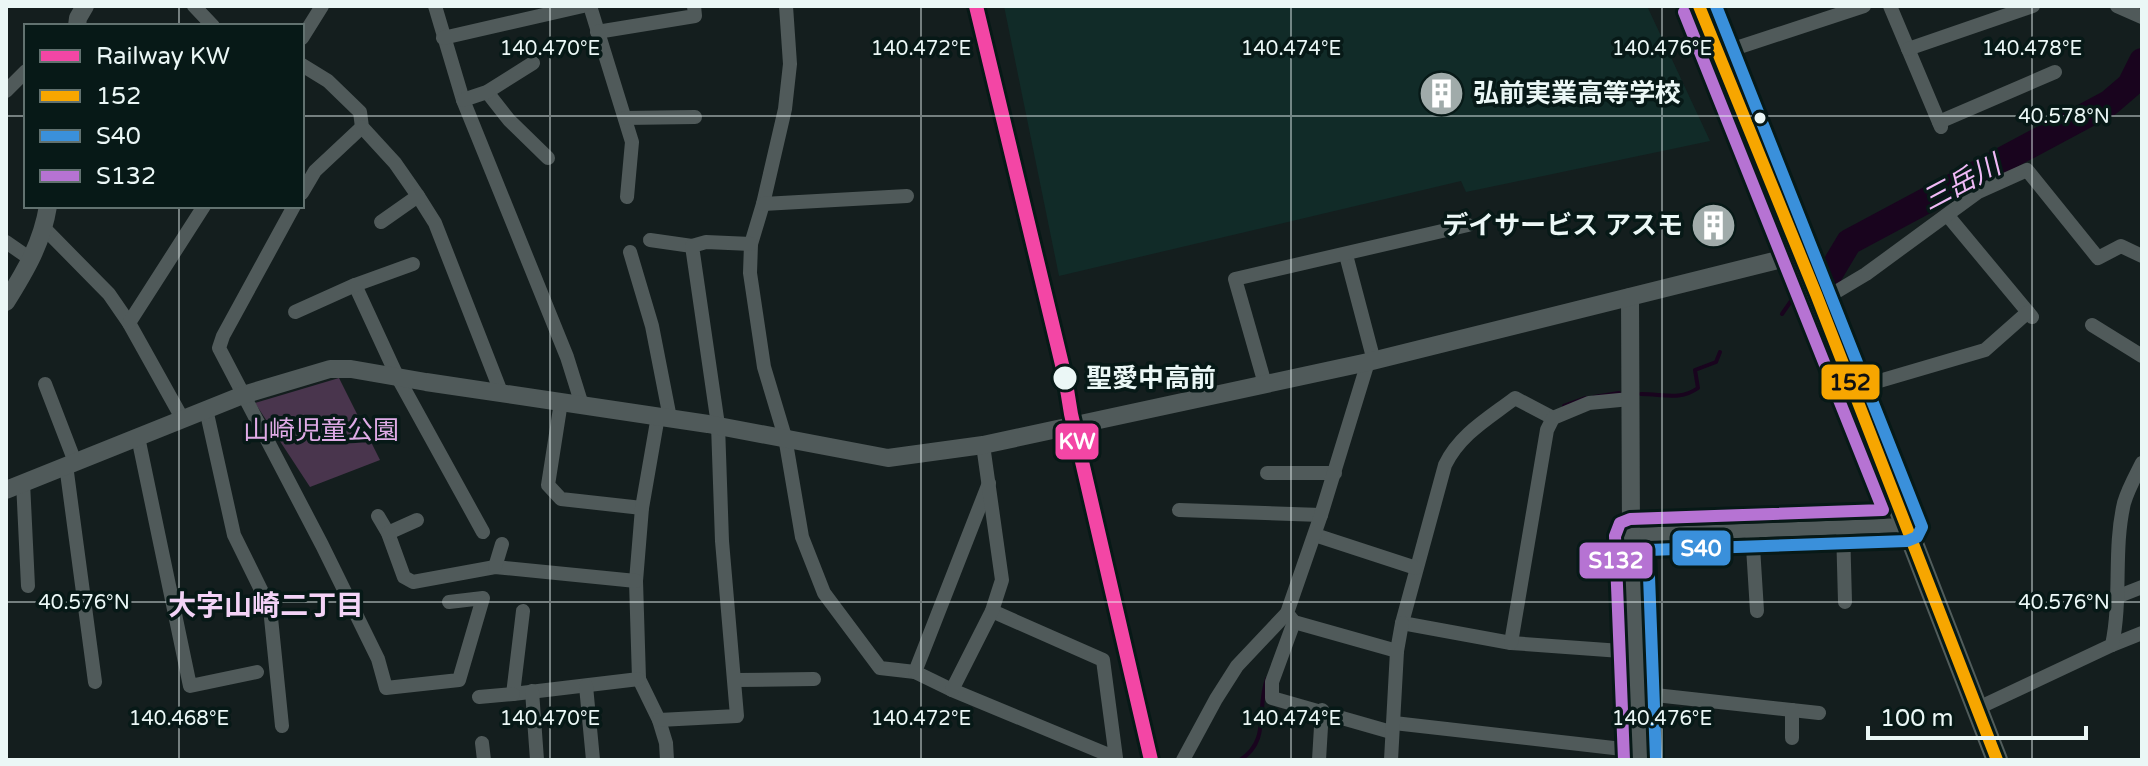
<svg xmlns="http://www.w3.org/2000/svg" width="2148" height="766" viewBox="0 0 2148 766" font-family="'Varela Round','Noto Sans JP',sans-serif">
<rect width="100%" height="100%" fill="#141e1e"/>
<polygon fill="#112b28" points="1004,6 1647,6 1710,141 1466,192 1461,181 1059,276"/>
<polygon fill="#49354d" points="339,378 380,460 310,487 255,403"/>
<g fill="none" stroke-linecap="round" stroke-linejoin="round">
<g stroke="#19041e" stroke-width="4">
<polyline points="1782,314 1798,291 1808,289"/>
<path d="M1641,394c22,0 39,7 57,-6l-3,-18 21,-8 4,-10"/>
<polyline points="1594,397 1619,393"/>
<polyline points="1564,406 1586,398"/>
<path d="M1240,760c31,-19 16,-52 27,-81"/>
</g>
<polyline stroke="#19041e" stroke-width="26" points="1825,282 1849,242 2109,103 2130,85 2142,61"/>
<g stroke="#505a5a" stroke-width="14">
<polyline points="194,6 213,26"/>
<polyline points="435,6 463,100 567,357 582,405"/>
<polyline points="590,6 632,142 627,197"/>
<polyline points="786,6 790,64 785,109 763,204 751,244 750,273 764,367 785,437 802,537 824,593 880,668 915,672"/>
<polyline points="1890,6 1941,127"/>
<polyline points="2117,6 2142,17"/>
<polyline points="597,32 695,16 694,6"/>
<polyline points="302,38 322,6"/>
<polyline points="443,38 583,6"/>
<polyline points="1908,49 2033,6"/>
<polyline points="1718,54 1864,6"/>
<polyline points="302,65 328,81 360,112 362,127 395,163 418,196 435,223 501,392"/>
<polyline points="6,91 26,71"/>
<polyline points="487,92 509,120 548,158"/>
<polyline points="463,100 487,92 533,63"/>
<polyline points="625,118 695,117"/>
<polyline points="1939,122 2055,72"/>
<polyline points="302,193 315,171 362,127"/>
<polyline points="763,204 907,196"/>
<polyline points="294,206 223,336 219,348 322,545 378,659 386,688 459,680 483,598 449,602"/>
<polyline points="1948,216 2032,317"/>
<polyline points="381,222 418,196"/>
<polyline points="44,228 109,294 129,323 182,418"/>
<polyline points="650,240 692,246"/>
<polyline points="6,242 32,260"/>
<polyline points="630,252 652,326 670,418"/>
<polyline points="1346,255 1374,361"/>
<polyline points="355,285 397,376 483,532"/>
<polyline points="1819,302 1866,274 1978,192 2027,170 2098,258 2121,246 2142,256"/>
<polyline points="295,312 355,285 413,264"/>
<polyline points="129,323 204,206"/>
<polyline points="2092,325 2142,356"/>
<polyline points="45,384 75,462"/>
<polyline points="1265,384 1235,279 1468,225"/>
<polyline points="1852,389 1985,350 2028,312"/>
<polyline points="561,402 548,485 561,499 642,508"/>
<polyline points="206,409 234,535 270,608 282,726"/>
<polyline points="658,416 642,508 636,581 639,679 659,720 666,743 667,760"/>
<path d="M1553,418l-38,-20c-26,20 -55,36 -70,67l-43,158 109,20 124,9"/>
<polyline points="138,437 190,686 257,672"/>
<polyline points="66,465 95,682"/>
<polyline points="1267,473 1335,473"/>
<polyline points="23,482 28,586"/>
<polyline points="989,483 915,672 952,690 1116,758 1103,660 992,611"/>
<polyline points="1179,510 1321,515"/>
<polyline points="378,516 388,533 404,577 413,582 495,567 636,581"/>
<polyline points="1843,528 1845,602"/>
<polyline points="1752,531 1757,611"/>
<polyline points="388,533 417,520"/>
<polyline points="1315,535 1416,568"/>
<polyline points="1631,535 1906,525"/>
<polyline points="495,567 502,544"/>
<polyline points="2119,596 2142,587"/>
<polyline points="523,611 513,694 639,679"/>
<polyline points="1287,613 1294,622 1272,682 1272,698 1391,732"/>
<polyline points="1294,622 1397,651"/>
<polyline points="1511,643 1547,430 1553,418 1589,403 1630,399"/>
<polyline points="2112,645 2142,633"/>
<polyline points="736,680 814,679"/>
<polyline points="586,686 593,760"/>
<polyline points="952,690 992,611 1002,580 983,445"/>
<polyline points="532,691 537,760"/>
<polyline points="1637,693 1819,713"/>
<polyline points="479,697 513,694"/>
<path d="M1978,708l134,-63c10,-47 1,-95 12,-142 4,-14 12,-28 18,-40"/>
<polyline points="1792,710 1792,738"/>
<polyline points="659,720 737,716 722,541 718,425 692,246 706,242 751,244"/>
<polyline points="1394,723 1640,751"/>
<polyline points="482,743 484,760"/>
<polyline points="1183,760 1216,699 1237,666 1287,613 1321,515 1368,362"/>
<polyline points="1319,760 1322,710"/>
<polyline points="1391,760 1397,651 1402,623"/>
</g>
<g stroke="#505a5a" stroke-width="18">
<polyline points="77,26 78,18 85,6"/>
<polyline points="1630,297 1631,535 1640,760"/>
<path d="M6,302c20,-32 36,-59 42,-96"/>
<polyline points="6,490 243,395 330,369 351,369 426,382 708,424 888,458 983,445 1368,362 1798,255"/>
</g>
<polyline stroke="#515c5b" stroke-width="22" points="1699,6 1816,294 1997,760"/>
<defs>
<polyline id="bus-1" points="1699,6 1816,294 1997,760"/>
<polyline id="bus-2" points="1656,759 1648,550 1907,541 1917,537 1922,527 1716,6"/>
<polyline id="bus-3" points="1624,760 1615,536 1620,523 1630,519 1883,510 1684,12"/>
</defs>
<use href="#bus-1" stroke="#071917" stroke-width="18"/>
<use href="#bus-2" stroke="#071917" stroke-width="18"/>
<use href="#bus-3" stroke="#071917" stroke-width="18"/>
<use href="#bus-1" stroke="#f7a600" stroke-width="12"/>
<use href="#bus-2" stroke="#3a90db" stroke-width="12"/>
<use href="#bus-3" stroke="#b673d3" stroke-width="12"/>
<defs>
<polyline id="rail-1" points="976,6 1065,377 1071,414 1151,760"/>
</defs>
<use href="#rail-1" stroke="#071917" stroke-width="20"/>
<use href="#rail-1" stroke="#f346a5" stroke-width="14"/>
</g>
<path fill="none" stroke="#ebf7f6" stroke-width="2" stroke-opacity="0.45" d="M179,6v20M550,6v754M921,6v754M1291,6v754M1662,6v754M2032,6v754M6,116h20M302,116h1840M179,206v554M6,602h2136"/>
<defs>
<symbol id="building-disc" viewBox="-11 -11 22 22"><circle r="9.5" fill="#a0abaa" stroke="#071917"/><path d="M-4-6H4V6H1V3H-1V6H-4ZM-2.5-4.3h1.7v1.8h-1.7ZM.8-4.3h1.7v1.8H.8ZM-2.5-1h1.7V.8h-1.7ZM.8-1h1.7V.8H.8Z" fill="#fff"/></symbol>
</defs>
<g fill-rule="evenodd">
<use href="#building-disc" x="1416" y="68" width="51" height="51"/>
<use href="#building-disc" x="1688" y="200" width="51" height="51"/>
</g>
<g fill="#ebf7f6" stroke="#071917" stroke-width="3">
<circle cx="1760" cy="118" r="7"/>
<circle cx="1065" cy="378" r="13"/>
</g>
<g text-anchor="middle" stroke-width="7" stroke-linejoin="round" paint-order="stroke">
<g font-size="26" font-weight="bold" fill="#ebf7f6" stroke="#071917" text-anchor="start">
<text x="1473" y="102">弘前実業高等学校</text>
<text x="1683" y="234" text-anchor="end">デイサービス アスモ</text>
</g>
<g font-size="26" font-weight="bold" fill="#ebf7f6" stroke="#071917" text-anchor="start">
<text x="1086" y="387">聖愛中高前</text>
</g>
<g font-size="26" fill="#dfabe6" stroke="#071917">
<text x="321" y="439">山崎児童公園</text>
</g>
<g font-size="28" font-style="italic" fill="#efbaf6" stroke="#071917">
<text transform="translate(1961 182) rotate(-28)" y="10">三岳川</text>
</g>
<g font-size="28" font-weight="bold" fill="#f3d3f7" stroke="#071917">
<text x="266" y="615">大字山崎二丁目</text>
</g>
</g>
<g font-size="20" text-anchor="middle" fill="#ebf7f6" stroke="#071917" stroke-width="7" stroke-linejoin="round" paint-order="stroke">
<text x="550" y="55">140.470°E</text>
<text x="921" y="55">140.472°E</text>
<text x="1291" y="55">140.474°E</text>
<text x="1662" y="55">140.476°E</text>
<text x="2032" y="55">140.478°E</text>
<text x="2064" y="123">40.578°N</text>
<text x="84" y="609">40.576°N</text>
<text x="2064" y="609">40.576°N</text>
<text x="179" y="725">140.468°E</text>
<text x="550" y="725">140.470°E</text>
<text x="921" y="725">140.472°E</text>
<text x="1291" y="725">140.474°E</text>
<text x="1662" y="725">140.476°E</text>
</g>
<g stroke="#071917" stroke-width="3">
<rect x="1820" y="363" width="61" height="38" rx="8" fill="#f7a600"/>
<rect x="1054" y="422" width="46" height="39" rx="8" fill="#f346a5"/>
<rect x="1671" y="529" width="61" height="38" rx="8" fill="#3a90db"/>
<rect x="1578" y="541" width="76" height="39" rx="8" fill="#b673d3"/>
</g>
<g font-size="22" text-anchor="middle" font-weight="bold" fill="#fff">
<text x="1077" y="449">KW</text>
<text x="1701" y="556">S40</text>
<text x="1616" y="568">S132</text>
</g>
<g font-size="22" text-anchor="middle" font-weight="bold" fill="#111">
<text x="1850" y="390">152</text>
</g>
<rect width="2148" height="766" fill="none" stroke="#ebf7f6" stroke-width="16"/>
<rect x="24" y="24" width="280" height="184" fill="#071917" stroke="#627270" stroke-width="2"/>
<rect x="40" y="50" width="40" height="12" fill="#f346a5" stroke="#627270" stroke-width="2"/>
<text x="96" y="64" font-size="24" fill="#ebf7f6">Railway KW</text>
<rect x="40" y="90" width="40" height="12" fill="#f7a600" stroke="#627270" stroke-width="2"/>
<text x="96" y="104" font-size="24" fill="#ebf7f6">152</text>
<rect x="40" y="130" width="40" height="12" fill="#3a90db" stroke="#627270" stroke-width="2"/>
<text x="96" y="144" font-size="24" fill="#ebf7f6">S40</text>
<rect x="40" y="170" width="40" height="12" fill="#b673d3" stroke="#627270" stroke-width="2"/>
<text x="96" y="184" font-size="24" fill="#ebf7f6">S132</text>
<path d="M1868 726v12h218v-12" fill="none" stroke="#ebf7f6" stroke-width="4"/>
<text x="1880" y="726" font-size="24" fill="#ebf7f6" stroke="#071917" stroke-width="6" paint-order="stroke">100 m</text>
</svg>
